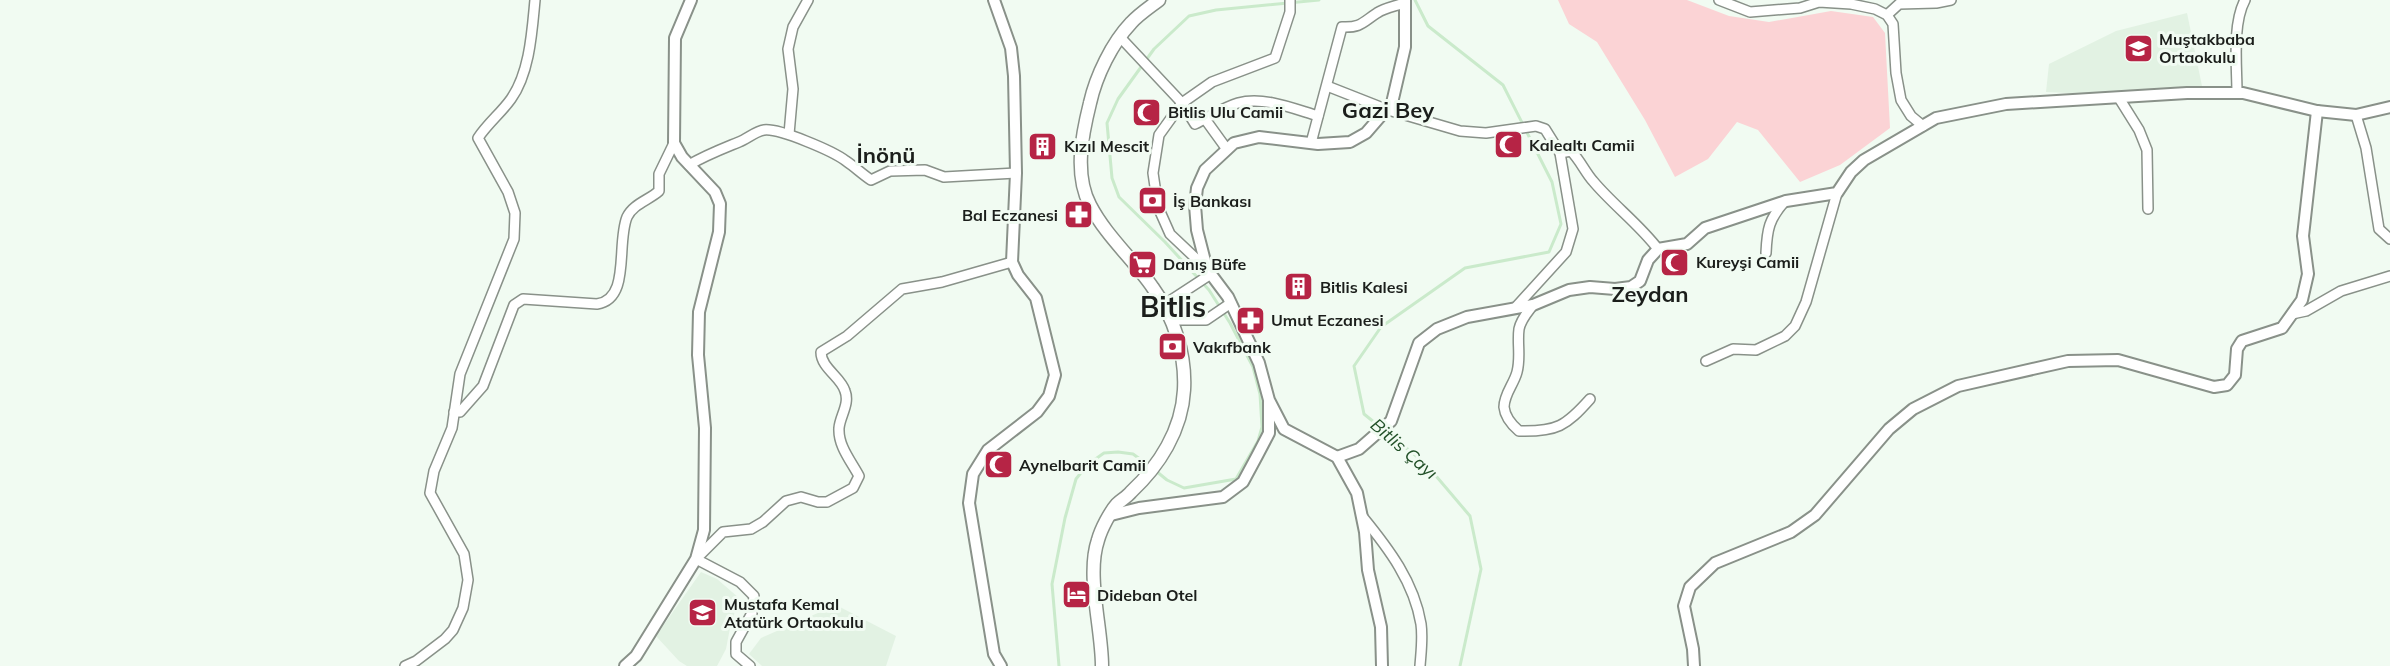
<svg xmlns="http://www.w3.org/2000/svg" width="2390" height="666" viewBox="0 0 2390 666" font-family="Mulish,sans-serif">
<rect width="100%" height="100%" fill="#f1fbf2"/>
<g fill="#e2f2e3">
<polygon points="2187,13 2202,86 2113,95 2046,92 2049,64 2116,31"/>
<polygon points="701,572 717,579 739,598 730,628 726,649 717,666 687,666 679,661 656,636"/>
<polygon points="836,605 896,636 886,666 762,666 749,654 761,638"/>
</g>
<polygon fill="#fbd3d5" points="1558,0 1687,0 1729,16 1769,22 1831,11 1873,17 1885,33 1890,128 1840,165 1800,182 1758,130 1737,122 1708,159 1675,177 1645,120 1597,42 1569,24"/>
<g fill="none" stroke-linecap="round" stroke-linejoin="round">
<g stroke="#caeacb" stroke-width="3">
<polyline points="1380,427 1364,414 1354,366 1381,327 1465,268 1549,252 1561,224 1552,182 1503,85 1428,26 1415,0"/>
<polyline points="1385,431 1425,463 1470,516 1481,569 1460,666"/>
<polyline points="1156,471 1167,480 1184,488 1236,479 1258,441 1262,427 1260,394 1253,367 1230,323 1209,290 1165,242 1119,197 1112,178 1107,123 1118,99 1154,49 1189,16 1216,10 1319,0"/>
<polyline points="1059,666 1052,584 1065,518 1076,479 1087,465 1104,453 1118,452 1133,454 1151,467"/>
</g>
<defs>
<g id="minor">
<polyline points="1719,0 1750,12 1800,8 1819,2 1851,4 1875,9 1887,15 1893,24 1896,73 1901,100 1911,116 1923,126"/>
<polyline points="1887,15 1899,4 1936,3 1951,0"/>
<path d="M1120,37l62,66 13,21c14,-7 29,-17 43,-21 26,-7 56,6 80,13"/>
<polyline points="1327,86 1388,110 1460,131 1486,133 1536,126 1545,129 1560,153 1573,229 1566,252 1515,308"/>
<path d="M2237,93c0,-26 -5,-69 8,-93"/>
<polyline points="2119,98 2139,130 2147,150 2148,209"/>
<polyline points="2356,115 2366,148 2379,229 2390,239"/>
<polyline points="1205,119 1226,148"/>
<polyline points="789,134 793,89 788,49 793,27 808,0"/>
<path d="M1311,143l31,-116c19,1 21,-5 35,-14 7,-5 19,-7 27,-10"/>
<path d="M1560,153l11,-2c9,9 14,21 22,30 20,24 46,43 65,68"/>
<path d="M689,165c17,-10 33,-16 50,-23 8,-3 17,-11 25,-12 15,-2 69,21 82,31 9,6 16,13 25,19l19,-9 35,-1 19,7 72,-4"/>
<path d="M1766,253c1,-24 3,-34 19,-52"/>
<polyline points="1207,269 1170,234 1158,207 1153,173 1159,135 1182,103 1212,82 1275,58 1290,12 1290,0"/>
<path d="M1533,305c-5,7 -12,14 -14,24 -2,14 2,28 -2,43 -3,12 -13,22 -13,35 1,10 8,18 15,24 38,1 47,-5 71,-32"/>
<polyline points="1162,306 1211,274"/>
<polyline points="2292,314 2306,311 2341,291 2390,276"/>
<polyline points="1171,320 1206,320 1231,303"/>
<polyline points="1706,361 1733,349 1756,350 1785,336 1795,326 1806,302 1837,193"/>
<path d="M454,412h6l23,-26 31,-81 9,-6 74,5c34,-5 19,-60 30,-87 6,-13 22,-17 32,-26v-17l15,-31"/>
<path d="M1362,516c27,33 52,66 59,108 2,14 0,28 -1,42"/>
<path d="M405,666l11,-5 29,-22 8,-9 10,-22 5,-28 -4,-26 -34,-61 4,-22 18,-43 8,-54 54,-135 1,-26 -7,-21 -30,-54c10,-15 23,-25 33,-39 19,-27 21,-68 24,-99"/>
<path d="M750,666l-14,-12v-12l16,-29 2,-17 -14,-14 -44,-23 27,-27 28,-3 12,-7 23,-21 15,-4 17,5h9l26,-14 6,-12c-8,-15 -21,-30 -20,-48 1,-12 11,-24 6,-37 -4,-14 -24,-23 -24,-39l26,-16 55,-47 40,-7 70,-20"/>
</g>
<g id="tertiary">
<polyline points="994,0 1011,48 1014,76 1016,173 1012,262 1018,275 1036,298 1055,375 1049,396 1037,412 988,450 973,474 969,503 994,654 1001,666"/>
<polyline points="1337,457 1359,449 1391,421 1419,343 1437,329 1467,317 1533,305 1569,290 1590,287 1615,289 1631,287 1640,281 1648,260 1658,249 1687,244 1705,228 1786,201 1837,193 1851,172 1864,160 1936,118 2006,104 2187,93 2243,93 2317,111 2356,115 2390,107"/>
<polyline points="1111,515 1139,508 1223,497 1243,482 1257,456 1269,433 1269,402"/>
<polyline points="625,666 636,656 696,559 704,530 705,428 698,355 699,312 719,232 720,204 715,192 682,157 674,143 675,38 691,0"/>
<polyline points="1382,666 1381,627 1368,570 1365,532 1357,493 1337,457 1284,429 1269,400 1259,363 1228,297 1207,269 1197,230 1195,205 1197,188 1205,170 1234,143 1259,137 1318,144 1350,142 1366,133 1392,103 1405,47 1405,0"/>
<polyline points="1694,666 1693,649 1684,606 1690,587 1715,563 1791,532 1815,515 1889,429 1913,409 1958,386 2068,361 2118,360 2214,387 2227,385 2235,375 2237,349 2242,341 2282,328 2302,300 2308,274 2303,236 2317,111"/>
</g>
<path id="secondary" d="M1102,666c0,-38 -16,-91 -4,-126 3,-11 12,-28 19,-36 4,-4 10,-7 14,-12 28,-26 51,-62 53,-102 2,-36 -10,-73 -31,-102 -19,-28 -47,-52 -63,-83 -16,-31 -8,-70 0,-102 6,-27 22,-60 41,-80 8,-9 19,-16 28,-23"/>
</defs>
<use href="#minor" stroke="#899189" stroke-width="12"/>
<use href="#tertiary" stroke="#899189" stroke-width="14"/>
<use href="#secondary" stroke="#899189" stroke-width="15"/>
<use href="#minor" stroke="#fff" stroke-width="9"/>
<use href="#tertiary" stroke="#fff" stroke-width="10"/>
<use href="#secondary" stroke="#fff" stroke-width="12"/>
</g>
<defs>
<symbol id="school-square" viewBox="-11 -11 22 22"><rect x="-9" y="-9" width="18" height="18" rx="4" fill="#b62445" stroke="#f1fbf2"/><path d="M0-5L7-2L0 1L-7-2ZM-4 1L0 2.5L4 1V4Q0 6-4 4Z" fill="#fff"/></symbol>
<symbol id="mosque-square" viewBox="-11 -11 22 22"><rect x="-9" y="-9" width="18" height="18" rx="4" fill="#b62445" stroke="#f1fbf2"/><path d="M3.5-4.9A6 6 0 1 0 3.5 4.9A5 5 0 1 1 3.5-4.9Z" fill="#fff"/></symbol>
<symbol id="building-square" viewBox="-11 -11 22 22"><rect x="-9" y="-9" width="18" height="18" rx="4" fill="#b62445" stroke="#f1fbf2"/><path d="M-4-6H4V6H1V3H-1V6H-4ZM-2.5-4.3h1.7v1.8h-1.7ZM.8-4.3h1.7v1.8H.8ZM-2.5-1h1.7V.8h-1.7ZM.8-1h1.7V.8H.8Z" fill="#fff"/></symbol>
<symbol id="bank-square" viewBox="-11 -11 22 22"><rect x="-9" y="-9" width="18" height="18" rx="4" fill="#b62445" stroke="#f1fbf2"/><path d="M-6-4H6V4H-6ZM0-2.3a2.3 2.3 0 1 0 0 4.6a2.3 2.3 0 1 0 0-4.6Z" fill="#fff"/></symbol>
<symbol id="pharmacy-square" viewBox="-11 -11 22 22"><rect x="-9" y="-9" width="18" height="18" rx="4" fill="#b62445" stroke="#f1fbf2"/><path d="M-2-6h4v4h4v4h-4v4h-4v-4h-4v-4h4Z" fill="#fff"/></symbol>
<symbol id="supermarket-square" viewBox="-11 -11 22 22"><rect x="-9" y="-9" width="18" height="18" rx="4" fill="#b62445" stroke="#f1fbf2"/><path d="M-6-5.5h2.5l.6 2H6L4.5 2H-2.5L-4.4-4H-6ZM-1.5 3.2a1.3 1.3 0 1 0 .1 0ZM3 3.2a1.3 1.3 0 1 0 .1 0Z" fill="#fff"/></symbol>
<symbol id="hotel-square" viewBox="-11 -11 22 22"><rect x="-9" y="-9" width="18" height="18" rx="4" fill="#b62445" stroke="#f1fbf2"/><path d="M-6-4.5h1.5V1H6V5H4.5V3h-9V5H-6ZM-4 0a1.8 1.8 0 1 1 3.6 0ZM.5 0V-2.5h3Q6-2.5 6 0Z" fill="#fff"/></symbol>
</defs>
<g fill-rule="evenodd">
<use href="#school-square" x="2122" y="32" width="33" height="33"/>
<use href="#mosque-square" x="1130" y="96" width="33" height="33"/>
<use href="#mosque-square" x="1492" y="128" width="33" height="33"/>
<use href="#building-square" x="1026" y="130" width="33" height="33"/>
<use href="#bank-square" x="1136" y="184" width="33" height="33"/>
<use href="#pharmacy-square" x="1062" y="198" width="33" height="33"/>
<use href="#mosque-square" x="1658" y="246" width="33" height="33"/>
<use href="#supermarket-square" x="1126" y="248" width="33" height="33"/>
<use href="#building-square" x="1282" y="270" width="33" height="33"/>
<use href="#pharmacy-square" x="1234" y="304" width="33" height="33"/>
<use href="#bank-square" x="1156" y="330" width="33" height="33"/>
<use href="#mosque-square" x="982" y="448" width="33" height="33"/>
<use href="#hotel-square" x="1060" y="578" width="33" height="33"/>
<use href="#school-square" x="686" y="596" width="33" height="33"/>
</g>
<g text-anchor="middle" stroke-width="6" stroke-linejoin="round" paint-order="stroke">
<g font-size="16" font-weight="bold" fill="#1b1e1b" stroke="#f1fbf2" text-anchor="start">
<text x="2159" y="45">Muştakbaba<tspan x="2159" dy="18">Ortaokulu</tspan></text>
<text x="1168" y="118">Bitlis Ulu Camii</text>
<text x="1529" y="151">Kalealtı Camii</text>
<text x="1064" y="152">Kızıl Mescit</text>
<text x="1173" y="207">İş Bankası</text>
<text x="1058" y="221" text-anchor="end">Bal Eczanesi</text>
<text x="1696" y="268">Kureyşi Camii</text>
<text x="1163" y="270">Danış Büfe</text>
<text x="1320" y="293">Bitlis Kalesi</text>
<text x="1271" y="326">Umut Eczanesi</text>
<text x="1193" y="353">Vakıfbank</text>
<text x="1019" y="471">Aynelbarit Camii</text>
<text x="1097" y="601">Dideban Otel</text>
<text x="724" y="610">Mustafa Kemal<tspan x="724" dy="18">Atatürk Ortaokulu</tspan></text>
</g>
<g font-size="18" font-style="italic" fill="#235129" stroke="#f1fbf2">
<text transform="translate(1404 449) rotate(41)" y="6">Bitlis Çayı</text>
</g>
<g font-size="22" font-weight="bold" fill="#1b1e1b" stroke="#f1fbf2">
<text x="1388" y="118">Gazi Bey</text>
<text x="886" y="163">İnönü</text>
<text x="1650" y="302">Zeydan</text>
</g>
<g font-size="28" font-weight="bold" fill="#1b1e1b" stroke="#f1fbf2">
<text x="1173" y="317">Bitlis</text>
</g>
</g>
</svg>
